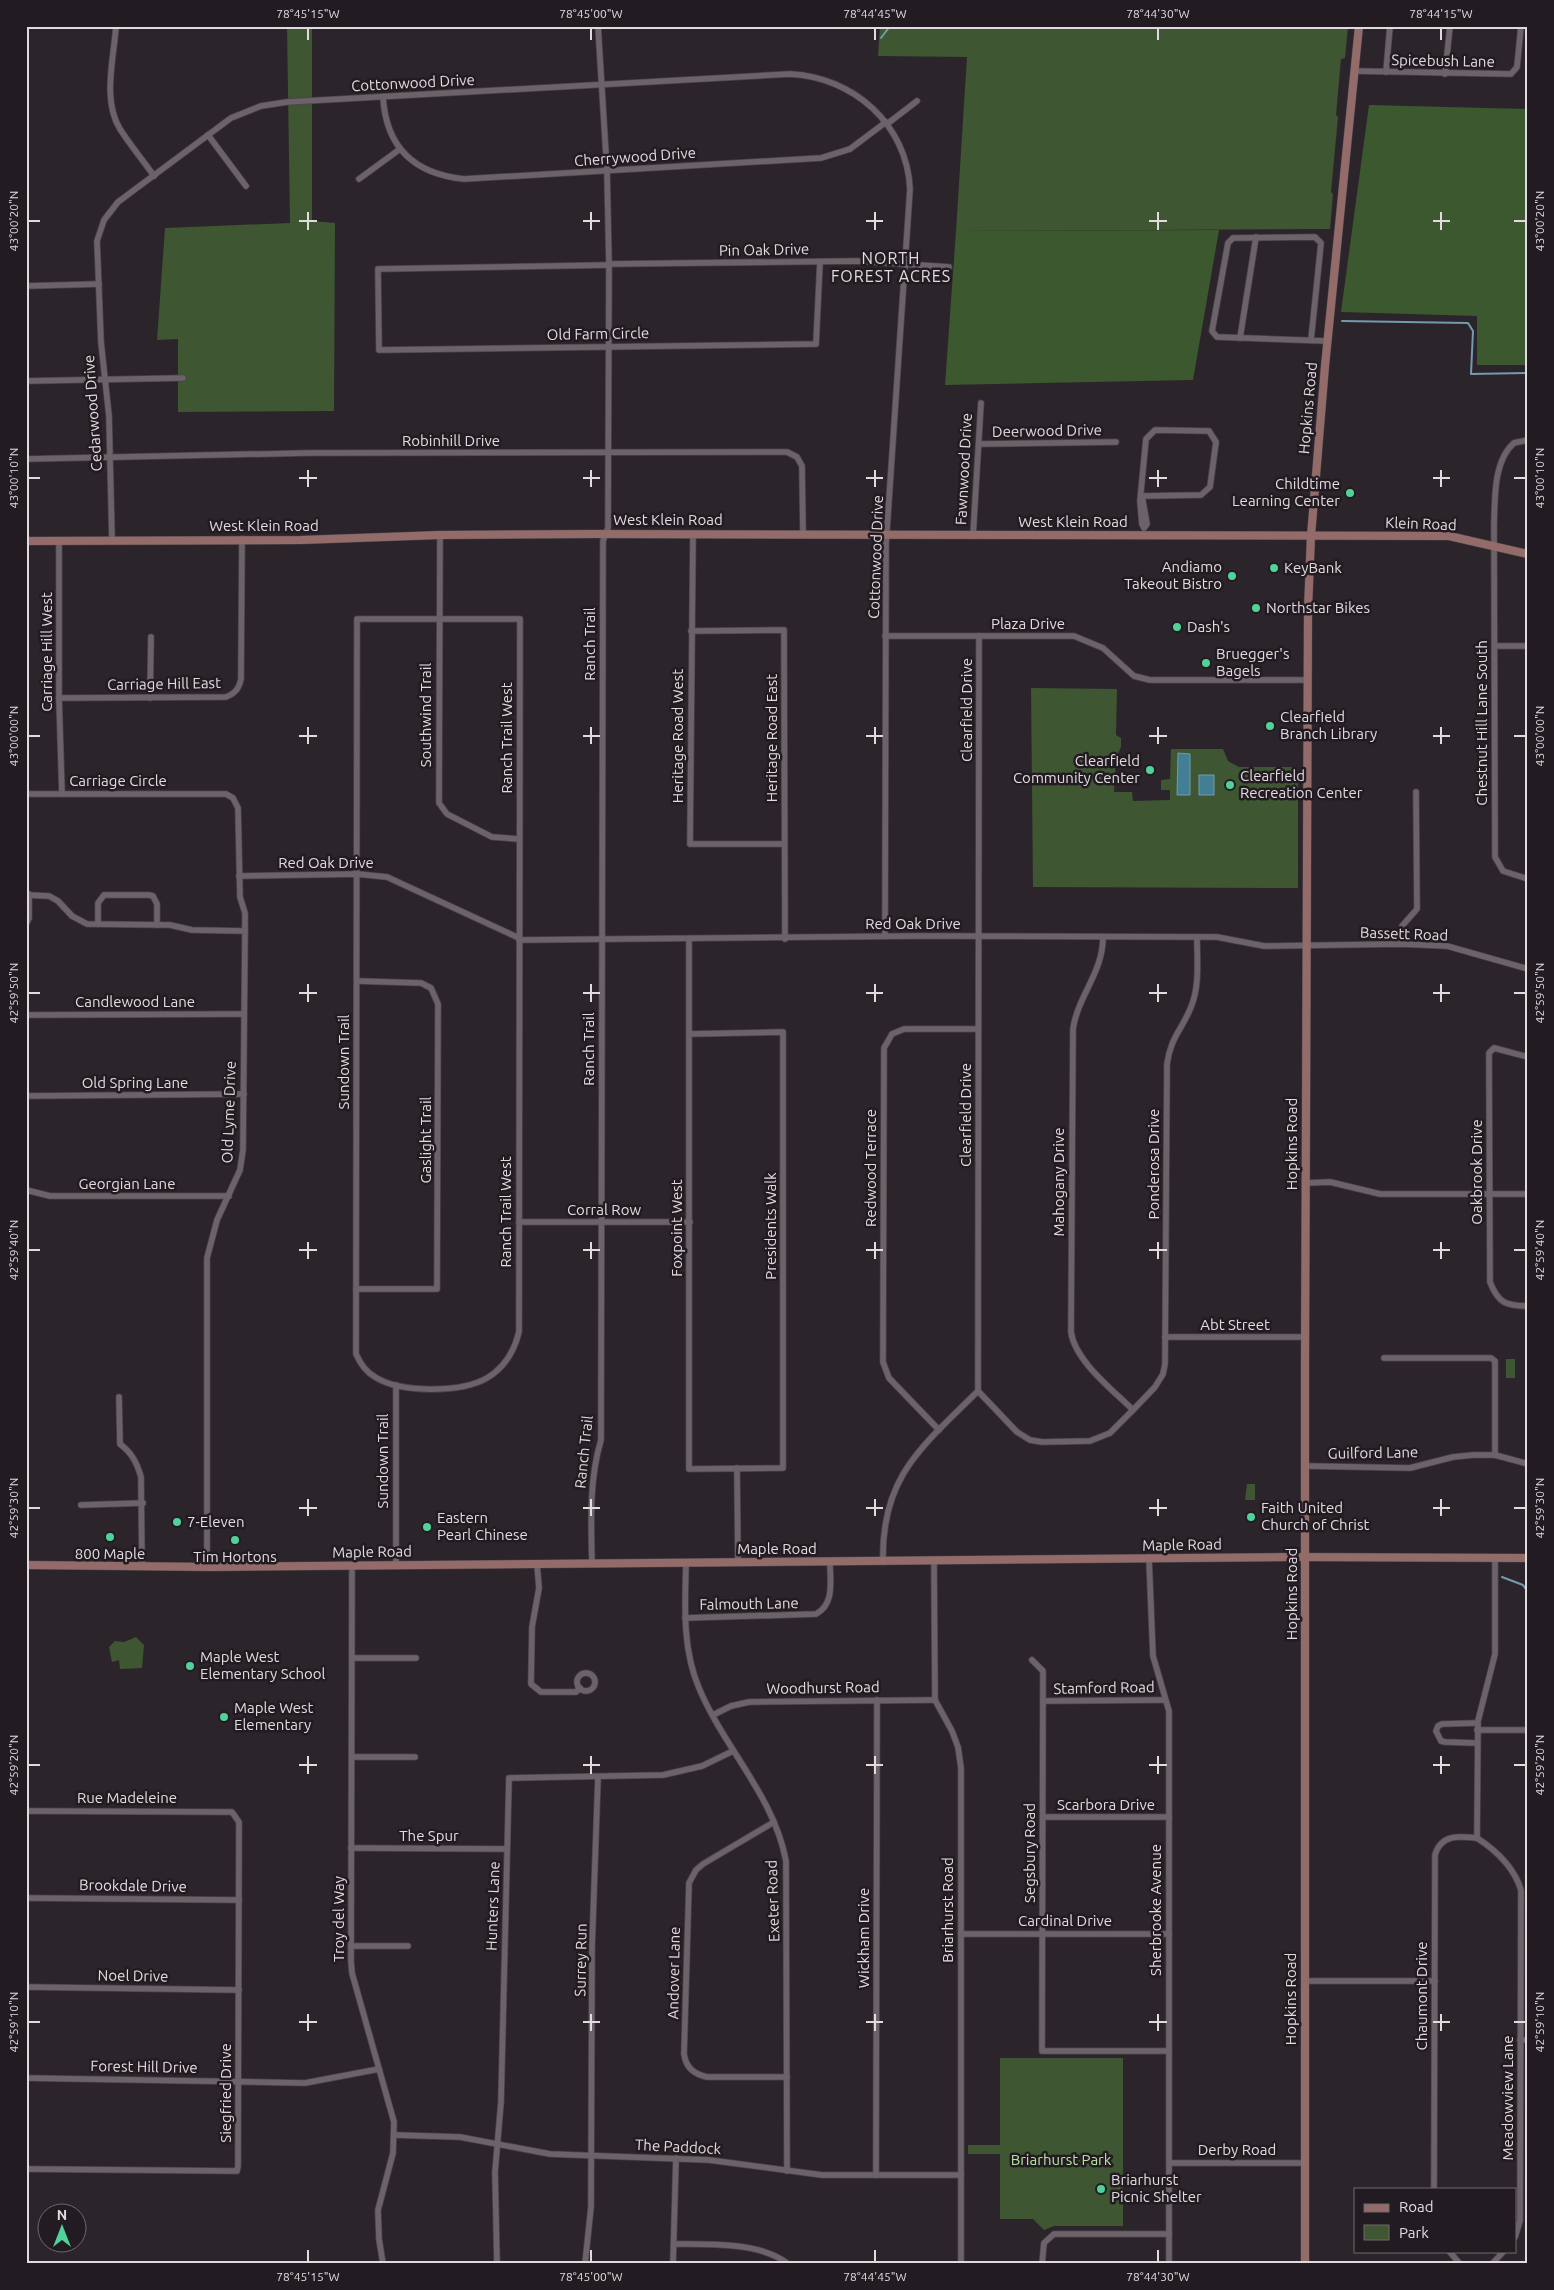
<svg xmlns="http://www.w3.org/2000/svg" width="1554" height="2290" viewBox="0 0 1554 2290" font-family="Ubuntu,sans-serif">
<rect width="100%" height="100%" fill="#2c242b"/>
<g fill="#3e5632">
<polygon points="287,26 312,26 312,221 335,223 334,411 178,412 178,339 157,340 165,228 290,223"/>
<polygon points="880,26 1348,26 1345,58 1341,59 1336,115 1338,117 1331,192 1333,194 1330,229 956,231 967,57 878,56"/>
<polygon points="1031,688 1117,689 1116,735 1121,738 1121,747 1116,758 1114,792 1132,792 1133,801 1170,800 1170,790 1161,790 1161,780 1170,779 1171,749 1223,749 1228,761 1239,767 1295,767 1298,776 1298,888 1033,887"/>
<rect x="1506" y="1359" width="9" height="19"/>
<polygon points="1247,1484 1255,1484 1255,1500 1245,1500"/>
<polygon points="136,1637 144,1645 142,1668 120,1669 119,1660 112,1662 109,1647 115,1641 124,1642"/>
<polygon points="1000,2058 1123,2058 1123,2226 1054,2226 1044,2230 1033,2219 1000,2219 1000,2154 968,2154 968,2145 1000,2145"/>
</g>
<g fill="#3c582f">
<polygon points="1369,105 1528,109 1528,365 1477,365 1477,316 1341,312"/>
<polygon points="1219,230 1193,380 945,385 956,231"/>
</g>
<g fill="#427f95" stroke="#729bac">
<polygon points="1178,753 1190,754 1190,795 1177,795"/>
<rect x="1199" y="775" width="15" height="20"/>
</g>
<g fill="none" stroke-linecap="round" stroke-linejoin="round">
<g stroke="#729bac" stroke-width="2">
<polyline points="881,38 890,26"/>
<polyline points="1342,321 1468,323 1473,331 1471,374 1528,373"/>
<polyline points="1502,1577 1523,1585 1528,1592"/>
</g>
<defs>
<g id="street">
<path d="M116,26c-2,32 -14,74 4,103 10,16 23,31 34,47"/>
<polyline points="1354,71 1511,74 1517,67 1521,26"/>
<polyline points="1386,72 1390,26"/>
<polyline points="1445,74 1450,26"/>
<path d="M383,97c3,50 31,77 81,82l357,-21 29,-9 36,-27"/>
<polyline points="887,124 917,101"/>
<polyline points="208,135 246,186"/>
<polyline points="359,179 400,149"/>
<polyline points="609,264 857,261 949,267"/>
<polyline points="609,265 378,269 379,350 816,344 820,262"/>
<polyline points="26,286 99,284"/>
<polyline points="1240,338 1256,237"/>
<polyline points="1311,340 1321,243 1315,237 1233,238 1228,243 1212,331 1217,337 1327,341"/>
<polyline points="26,381 183,378"/>
<path d="M1528,440l-14,3c-21,18 -19,57 -20,82l1,332 8,14 25,8"/>
<polyline points="979,444 1116,442"/>
<polyline points="26,459 307,453 787,452 797,457 802,466 803,534"/>
<polyline points="1142,496 1201,495 1210,487 1216,442 1209,431 1155,430 1146,439 1140,501 1142,524 1144,528 1147,524 1142,496"/>
<polyline points="693,534 690,844 784,844"/>
<polyline points="440,535 439,803 447,814 492,837 519,839"/>
<polyline points="973,536 981,403"/>
<path d="M112,540l-3,-124 -8,-74 -4,-101 7,-21 14,-18 113,-84 30,-12 26,-4 503,-28c63,3 117,50 120,115l-24,355 -1,392"/>
<polyline points="59,541 59,698 62,794"/>
<path d="M357,619h163l-1,713c-5,20 -15,36 -32,46 -26,15 -87,15 -112,-1 -9,-5 -15,-14 -19,-23z"/>
<polyline points="691,631 784,630 785,939"/>
<polyline points="885,636 1074,636 1103,648 1134,676 1150,680 1308,680"/>
<polyline points="1495,646 1528,646"/>
<path d="M59,698l167,-1c10,-4 13,-9 15,-18l1,-140"/>
<polyline points="150,698 151,637"/>
<polyline points="26,794 226,794 233,798 238,808 240,897 245,913 245,931 243,1150 240,1170 217,1220 207,1258 207,1567"/>
<polyline points="239,876 357,874 387,877 519,938"/>
<polyline points="26,895 49,896 58,901 72,916 87,924 170,925 192,930 245,931"/>
<polyline points="26,924 29,918 29,894"/>
<polyline points="98,924 98,903 104,895 149,895 153,896 157,904 157,925"/>
<path d="M1103,937c0,36 -25,58 -30,92l-2,303c4,29 42,58 62,78"/>
<polyline points="689,939 689,1469 783,1468 783,1032 689,1034"/>
<polyline points="519,940 920,936 1217,937 1264,946 1401,944 1447,946 1528,969"/>
<polyline points="1401,944 1402,926 1417,909 1416,792"/>
<polyline points="26,1015 244,1014"/>
<path d="M1528,1057l-34,-9 -5,5 1,229c8,21 16,24 38,24"/>
<polyline points="26,1096 244,1094"/>
<polyline points="1306,1183 1330,1182 1380,1194 1528,1194"/>
<polyline points="26,1190 50,1196 229,1196"/>
<polyline points="519,1222 690,1222"/>
<polyline points="356,1289 437,1289 438,1004 431,988 421,983 357,981"/>
<polyline points="1165,1337 1305,1337"/>
<polyline points="1384,1358 1491,1358 1495,1361 1495,1455"/>
<polyline points="396,1385 396,1566"/>
<path d="M978,1391l39,41 13,8 12,2 48,-1 20,-8 23,-23 22,-23 8,-13 2,-10 2,-300c4,-28 15,-34 24,-57 9,-22 6,-47 6,-70"/>
<path d="M119,1397l1,47c12,9 17,19 21,33l1,89"/>
<polyline points="939,1430 889,1378 883,1362 884,1048 892,1034 904,1029 978,1029"/>
<polyline points="1306,1466 1410,1468 1453,1457 1473,1455 1495,1455 1528,1464"/>
<polyline points="737,1468 738,1563"/>
<polyline points="81,1505 143,1503"/>
<polyline points="1149,1559 1153,1656 1169,1711 1169,2264"/>
<polyline points="934,1561 935,1700 952,1731 958,1747 961,1768 961,2264"/>
<path d="M883,1562c-2,-86 39,-115 95,-171l1,-755"/>
<path d="M686,1563c-1,42 -4,85 13,125 25,60 75,108 87,173l1,310"/>
<polyline points="537,1564 539,1588 532,1627 531,1684 541,1692 576,1692 580,1688"/>
<path d="M592,1564c-1,-42 -3,-84 9,-124l2,-899 5,-13 1,-263 -2,-94 -9,-145"/>
<polyline points="352,1566 351,1961 352,1973 394,2122 393,2153 378,2210 379,2239 383,2264"/>
<path d="M685,1618l131,-4c19,-10 14,-33 14,-52"/>
<polyline points="352,1658 416,1658"/>
<polyline points="1032,1660 1043,1671 1042,2051 1169,2051"/>
<circle cx="586" cy="1682" r="9"/>
<polyline points="1043,1701 1165,1700"/>
<polyline points="713,1715 731,1706 749,1702 935,1700"/>
<polyline points="1477,1730 1528,1730"/>
<polyline points="1476,1743 1445,1742 1441,1741 1436,1731 1438,1726 1442,1724 1477,1723"/>
<polyline points="352,1757 415,1757"/>
<polyline points="26,1811 232,1812 239,1822 238,2166 237,2171 26,2169"/>
<polyline points="1043,1817 1169,1817"/>
<path d="M774,1822l-71,42 -7,6 -7,13 -5,171c2,14 10,20 23,23h80"/>
<path d="M1477,1838c20,13 37,29 44,52l-1,331 -5,16"/>
<polyline points="1477,1838 1478,1721 1495,1654 1495,1558"/>
<polyline points="351,1848 507,1849"/>
<polyline points="26,1898 239,1900"/>
<polyline points="961,1934 1169,1934"/>
<polyline points="351,1946 408,1946"/>
<polyline points="1305,1981 1435,1981"/>
<polyline points="26,1987 239,1990"/>
<polyline points="1520,2040 1528,2040"/>
<polyline points="26,2078 305,2083 379,2069"/>
<polyline points="395,2135 460,2137 550,2154 709,2160 822,2175 961,2175"/>
<polyline points="1170,2163 1305,2163"/>
<polyline points="876,2175 877,1700"/>
<path d="M1434,2189l1,-334c6,-21 24,-19 42,-17"/>
<path d="M674,2244c32,0 88,-2 114,20"/>
<polyline points="1449,2251 1460,2264"/>
<polyline points="497,2264 495,2172 501,2102 509,1778 663,1775 702,1766 733,1751"/>
<polyline points="585,2264 591,2207 592,1948 598,1777"/>
<polyline points="673,2264 676,2158"/>
<polyline points="1042,2264 1044,2243 1054,2234 1169,2234"/>
<polyline points="1492,2264 1504,2251"/>
</g>
<g id="secondary">
<polyline points="26,541 301,540 440,535 594,534 1449,536 1528,554"/>
<polyline points="26,1565 212,1567 1290,1557 1528,1558"/>
<polyline points="1305,2264 1305,1366 1308,609 1311,536 1325,366 1359,26"/>
</g>
</defs>
<use href="#street" stroke="#494348" stroke-width="7"/>
<use href="#secondary" stroke="#494348" stroke-width="9"/>
<use href="#street" stroke="#6b626a" stroke-width="5.5"/>
<use href="#secondary" stroke="#936b69" stroke-width="8"/>
</g>
<path fill="none" stroke="#e1dbe0" stroke-width="2" d="M308,28v12M591,28v12M875,28v12M1158,28v12M1441,28v12M308,212v18M591,212v18M875,212v18M1158,212v18M1441,212v18M28,221h12M299,221h18M583,221h17M866,221h17M1149,221h18M1433,221h17M1514,221h12M308,470v17M591,470v17M875,470v17M1158,470v17M1441,470v17M28,478h12M299,478h18M583,478h17M866,478h17M1149,478h18M1433,478h17M1514,478h12M308,727v17M591,727v17M875,727v17M1158,727v17M1441,727v17M28,736h12M299,736h18M583,736h17M866,736h17M1149,736h18M1433,736h17M1514,736h12M308,984v18M591,984v18M875,984v18M1158,984v18M1441,984v18M28,993h12M299,993h18M583,993h17M866,993h17M1149,993h18M1433,993h17M1514,993h12M308,1242v17M591,1242v17M875,1242v17M1158,1242v17M1441,1242v17M28,1250h12M299,1250h18M583,1250h17M866,1250h17M1149,1250h18M1433,1250h17M1514,1250h12M308,1499v17M591,1499v17M875,1499v17M1158,1499v17M1441,1499v17M28,1508h12M299,1508h18M583,1508h17M866,1508h17M1149,1508h18M1433,1508h17M1514,1508h12M308,1756v18M591,1756v18M875,1756v18M1158,1756v18M1441,1756v18M28,1765h12M299,1765h18M583,1765h17M866,1765h17M1149,1765h18M1433,1765h17M1514,1765h12M308,2014v17M591,2014v17M875,2014v17M1158,2014v17M1441,2014v17M28,2022h12M299,2022h18M583,2022h17M866,2022h17M1149,2022h18M1433,2022h17M1514,2022h12M308,2250v12M591,2250v12M875,2250v12M1158,2250v12"/>
<g fill="#4fd399" stroke="#221b21" stroke-width="2">
<circle cx="1350" cy="493" r="5"/>
<circle cx="1274" cy="568" r="5"/>
<circle cx="1232" cy="576" r="5"/>
<circle cx="1256" cy="608" r="5"/>
<circle cx="1177" cy="627" r="5"/>
<circle cx="1206" cy="663" r="5"/>
<circle cx="1270" cy="726" r="5"/>
<circle cx="1150" cy="770" r="5"/>
<circle cx="1230" cy="785" r="5"/>
<circle cx="1251" cy="1517" r="5"/>
<circle cx="177" cy="1522" r="5"/>
<circle cx="427" cy="1527" r="5"/>
<circle cx="110" cy="1537" r="5"/>
<circle cx="235" cy="1540" r="5"/>
<circle cx="190" cy="1666" r="5"/>
<circle cx="224" cy="1717" r="5"/>
<circle cx="1101" cy="2189" r="5"/>
</g>
<g text-anchor="middle" stroke-width="5" stroke-linejoin="round" paint-order="stroke">
<g font-size="15" fill="#e1dbe0" stroke="#221b21">
<text transform="translate(1443 61) rotate(1)" y="5">Spicebush Lane</text>
<text transform="translate(413 83) rotate(-3)" y="5">Cottonwood Drive</text>
<text transform="translate(635 157) rotate(-4)" y="5">Cherrywood Drive</text>
<text transform="translate(764 250) rotate(-1)" y="5">Pin Oak Drive</text>
<text transform="translate(598 334) rotate(-1)" y="5">Old Farm Circle</text>
<text transform="translate(1308 408) rotate(-85)" y="5">Hopkins Road</text>
<text transform="translate(93 413) rotate(-94)" y="5">Cedarwood Drive</text>
<text transform="translate(1047 431) rotate(-1)" y="5">Deerwood Drive</text>
<text x="451" y="446">Robinhill Drive</text>
<text transform="translate(964 469) rotate(-87)" y="5">Fawnwood Drive</text>
<text x="668" y="525">West Klein Road</text>
<text x="1073" y="527">West Klein Road</text>
<text transform="translate(1421 524) rotate(2)" y="5">Klein Road</text>
<text x="264" y="531">West Klein Road</text>
<text transform="translate(876 557) rotate(-88)" y="5">Cottonwood Drive</text>
<text x="1028" y="629">Plaza Drive</text>
<text transform="translate(590 644) rotate(-90)" y="5">Ranch Trail</text>
<text transform="translate(47 652) rotate(-90)" y="5">Carriage Hill West</text>
<text transform="translate(164 684) rotate(-1)" y="5">Carriage Hill East</text>
<text transform="translate(967 710) rotate(-90)" y="5">Clearfield Drive</text>
<text transform="translate(426 715) rotate(-90)" y="5">Southwind Trail</text>
<text transform="translate(1482 723) rotate(-90)" y="5">Chestnut Hill Lane South</text>
<text transform="translate(678 736) rotate(-90)" y="5">Heritage Road West</text>
<text transform="translate(507 738) rotate(-90)" y="5">Ranch Trail West</text>
<text transform="translate(772 738) rotate(-90)" y="5">Heritage Road East</text>
<text x="118" y="786">Carriage Circle</text>
<text x="326" y="868">Red Oak Drive</text>
<text x="913" y="929">Red Oak Drive</text>
<text transform="translate(1404 934) rotate(2)" y="5">Bassett Road</text>
<text x="135" y="1007">Candlewood Lane</text>
<text transform="translate(589 1049) rotate(-90)" y="5">Ranch Trail</text>
<text transform="translate(344 1062) rotate(-90)" y="5">Sundown Trail</text>
<text x="135" y="1088">Old Spring Lane</text>
<text transform="translate(229 1112) rotate(-88)" y="5">Old Lyme Drive</text>
<text transform="translate(966 1115) rotate(-90)" y="5">Clearfield Drive</text>
<text transform="translate(426 1140) rotate(-90)" y="5">Gaslight Trail</text>
<text transform="translate(1292 1144) rotate(-90)" y="5">Hopkins Road</text>
<text transform="translate(1154 1164) rotate(-90)" y="5">Ponderosa Drive</text>
<text transform="translate(871 1168) rotate(-90)" y="5">Redwood Terrace</text>
<text transform="translate(1477 1172) rotate(-90)" y="5">Oakbrook Drive</text>
<text transform="translate(1059 1182) rotate(-90)" y="5">Mahogany Drive</text>
<text x="127" y="1189">Georgian Lane</text>
<text x="604" y="1215">Corral Row</text>
<text transform="translate(506 1212) rotate(-90)" y="5">Ranch Trail West</text>
<text transform="translate(771 1226) rotate(-90)" y="5">Presidents Walk</text>
<text transform="translate(677 1228) rotate(-90)" y="5">Foxpoint West</text>
<text x="1235" y="1330">Abt Street</text>
<text transform="translate(584 1452) rotate(-84)" y="5">Ranch Trail</text>
<text transform="translate(1373 1453) rotate(-1)" y="5">Guilford Lane</text>
<text transform="translate(383 1461) rotate(-90)" y="5">Sundown Trail</text>
<text transform="translate(1182 1545) rotate(-1)" y="5">Maple Road</text>
<text x="777" y="1554">Maple Road</text>
<text transform="translate(372 1552) rotate(-1)" y="5">Maple Road</text>
<text transform="translate(1292 1594) rotate(-90)" y="5">Hopkins Road</text>
<text transform="translate(749 1604) rotate(-1)" y="5">Falmouth Lane</text>
<text transform="translate(823 1688) rotate(-1)" y="5">Woodhurst Road</text>
<text transform="translate(1104 1688) rotate(-1)" y="5">Stamford Road</text>
<text x="127" y="1803">Rue Madeleine</text>
<text x="1106" y="1810">Scarbora Drive</text>
<text x="429" y="1841">The Spur</text>
<text transform="translate(1030 1853) rotate(-90)" y="5">Segsbury Road</text>
<text transform="translate(133 1886) rotate(1)" y="5">Brookdale Drive</text>
<text transform="translate(773 1901) rotate(-92)" y="5">Exeter Road</text>
<text transform="translate(493 1906) rotate(-88)" y="5">Hunters Lane</text>
<text transform="translate(948 1910) rotate(-90)" y="5">Briarhurst Road</text>
<text transform="translate(1156 1910) rotate(-90)" y="5">Sherbrooke Avenue</text>
<text transform="translate(339 1919) rotate(-90)" y="5">Troy del Way</text>
<text x="1065" y="1926">Cardinal Drive</text>
<text transform="translate(864 1938) rotate(-90)" y="5">Wickham Drive</text>
<text transform="translate(581 1960) rotate(-89)" y="5">Surrey Run</text>
<text transform="translate(674 1973) rotate(-89)" y="5">Andover Lane</text>
<text transform="translate(133 1976) rotate(1)" y="5">Noel Drive</text>
<text transform="translate(1422 1996) rotate(-90)" y="5">Chaumont Drive</text>
<text transform="translate(1291 1999) rotate(-90)" y="5">Hopkins Road</text>
<text transform="translate(144 2067) rotate(1)" y="5">Forest Hill Drive</text>
<text transform="translate(226 2093) rotate(-90)" y="5">Siegfried Drive</text>
<text transform="translate(1508 2098) rotate(-90)" y="5">Meadowview Lane</text>
<text transform="translate(678 2147) rotate(3)" y="5">The Paddock</text>
<text x="1237" y="2155">Derby Road</text>
</g>
<g font-size="15" fill="#e1dbe0" stroke="#221b21" text-anchor="start">
<text x="1340" y="489" text-anchor="end">Childtime<tspan x="1340" dy="17">Learning Center</tspan></text>
<text x="1222" y="572" text-anchor="end">Andiamo<tspan x="1222" dy="17">Takeout Bistro</tspan></text>
<text x="1284" y="573">KeyBank</text>
<text x="1266" y="613">Northstar Bikes</text>
<text x="1187" y="632">Dash's</text>
<text x="1216" y="659">Bruegger's<tspan x="1216" dy="17">Bagels</tspan></text>
<text x="1280" y="722">Clearfield<tspan x="1280" dy="17">Branch Library</tspan></text>
<text x="1140" y="766" text-anchor="end">Clearfield<tspan x="1140" dy="17">Community Center</tspan></text>
<text x="1240" y="781">Clearfield<tspan x="1240" dy="17">Recreation Center</tspan></text>
<text x="1261" y="1513">Faith United<tspan x="1261" dy="17">Church of Christ</tspan></text>
<text x="437" y="1523">Eastern<tspan x="437" dy="17">Pearl Chinese</tspan></text>
<text x="187" y="1527">7-Eleven</text>
<text x="110" y="1559" text-anchor="middle">800 Maple</text>
<text x="235" y="1562" text-anchor="middle">Tim Hortons</text>
<text x="200" y="1662">Maple West<tspan x="200" dy="17">Elementary School</tspan></text>
<text x="234" y="1713">Maple West<tspan x="234" dy="17">Elementary</tspan></text>
<text x="1111" y="2185">Briarhurst<tspan x="1111" dy="17">Picnic Shelter</tspan></text>
</g>
<g font-size="15" fill="#b7e5a2" stroke="#221b21">
<text x="1061" y="2165">Briarhurst Park</text>
</g>
<g font-size="16" letter-spacing="1" fill="#e1dbe0" stroke="#221b21">
<text x="891" y="264">NORTH<tspan x="891" dy="18">FOREST ACRES</tspan></text>
</g>
</g>
<rect width="1554" height="2290" fill="none" stroke="#221b21" stroke-width="55"/>
<rect x="1354" y="2188" width="162" height="65" fill="#221b21" stroke="#6e686d"/>
<rect x="1364" y="2204" width="25" height="8" fill="#936b69" stroke="#6e686d"/>
<text x="1399" y="2212" font-size="15" fill="#e1dbe0">Road</text>
<rect x="1364" y="2225" width="25" height="15" fill="#3e5632" stroke="#6e686d"/>
<text x="1399" y="2238" font-size="15" fill="#e1dbe0">Park</text>
<g transform="translate(62 2228)"><circle r="24" fill="#221b21" stroke="#6e686d"/>
<path d="M0-4L9 19L0 12L-9 19Z" fill="#4fd399"/>
<text y="-8" font-size="14" font-weight="bold" text-anchor="middle" fill="#e1dbe0">N</text>
</g>
<rect x="28" y="28" width="1498" height="2234" fill="none" stroke="#e1dbe0" stroke-width="2"/>
<g font-size="12" text-anchor="middle" fill="#e1dbe0">
<text x="308" y="18">78°45'15"W</text>
<text x="591" y="18">78°45'00"W</text>
<text x="875" y="18">78°44'45"W</text>
<text x="1158" y="18">78°44'30"W</text>
<text x="1441" y="18">78°44'15"W</text>
<text transform="translate(14 221) rotate(-90)" y="4">43°00'20"N</text>
<text transform="translate(1540 221) rotate(-90)" y="4">43°00'20"N</text>
<text transform="translate(14 478) rotate(-90)" y="4">43°00'10"N</text>
<text transform="translate(1540 478) rotate(-90)" y="4">43°00'10"N</text>
<text transform="translate(14 736) rotate(-90)" y="4">43°00'00"N</text>
<text transform="translate(1540 736) rotate(-90)" y="4">43°00'00"N</text>
<text transform="translate(14 993) rotate(-90)" y="4">42°59'50"N</text>
<text transform="translate(1540 993) rotate(-90)" y="4">42°59'50"N</text>
<text transform="translate(14 1250) rotate(-90)" y="4">42°59'40"N</text>
<text transform="translate(1540 1250) rotate(-90)" y="4">42°59'40"N</text>
<text transform="translate(14 1508) rotate(-90)" y="4">42°59'30"N</text>
<text transform="translate(1540 1508) rotate(-90)" y="4">42°59'30"N</text>
<text transform="translate(14 1765) rotate(-90)" y="4">42°59'20"N</text>
<text transform="translate(1540 1765) rotate(-90)" y="4">42°59'20"N</text>
<text transform="translate(14 2022) rotate(-90)" y="4">42°59'10"N</text>
<text transform="translate(1540 2022) rotate(-90)" y="4">42°59'10"N</text>
<text x="308" y="2281">78°45'15"W</text>
<text x="591" y="2281">78°45'00"W</text>
<text x="875" y="2281">78°44'45"W</text>
<text x="1158" y="2281">78°44'30"W</text>
</g>
</svg>
